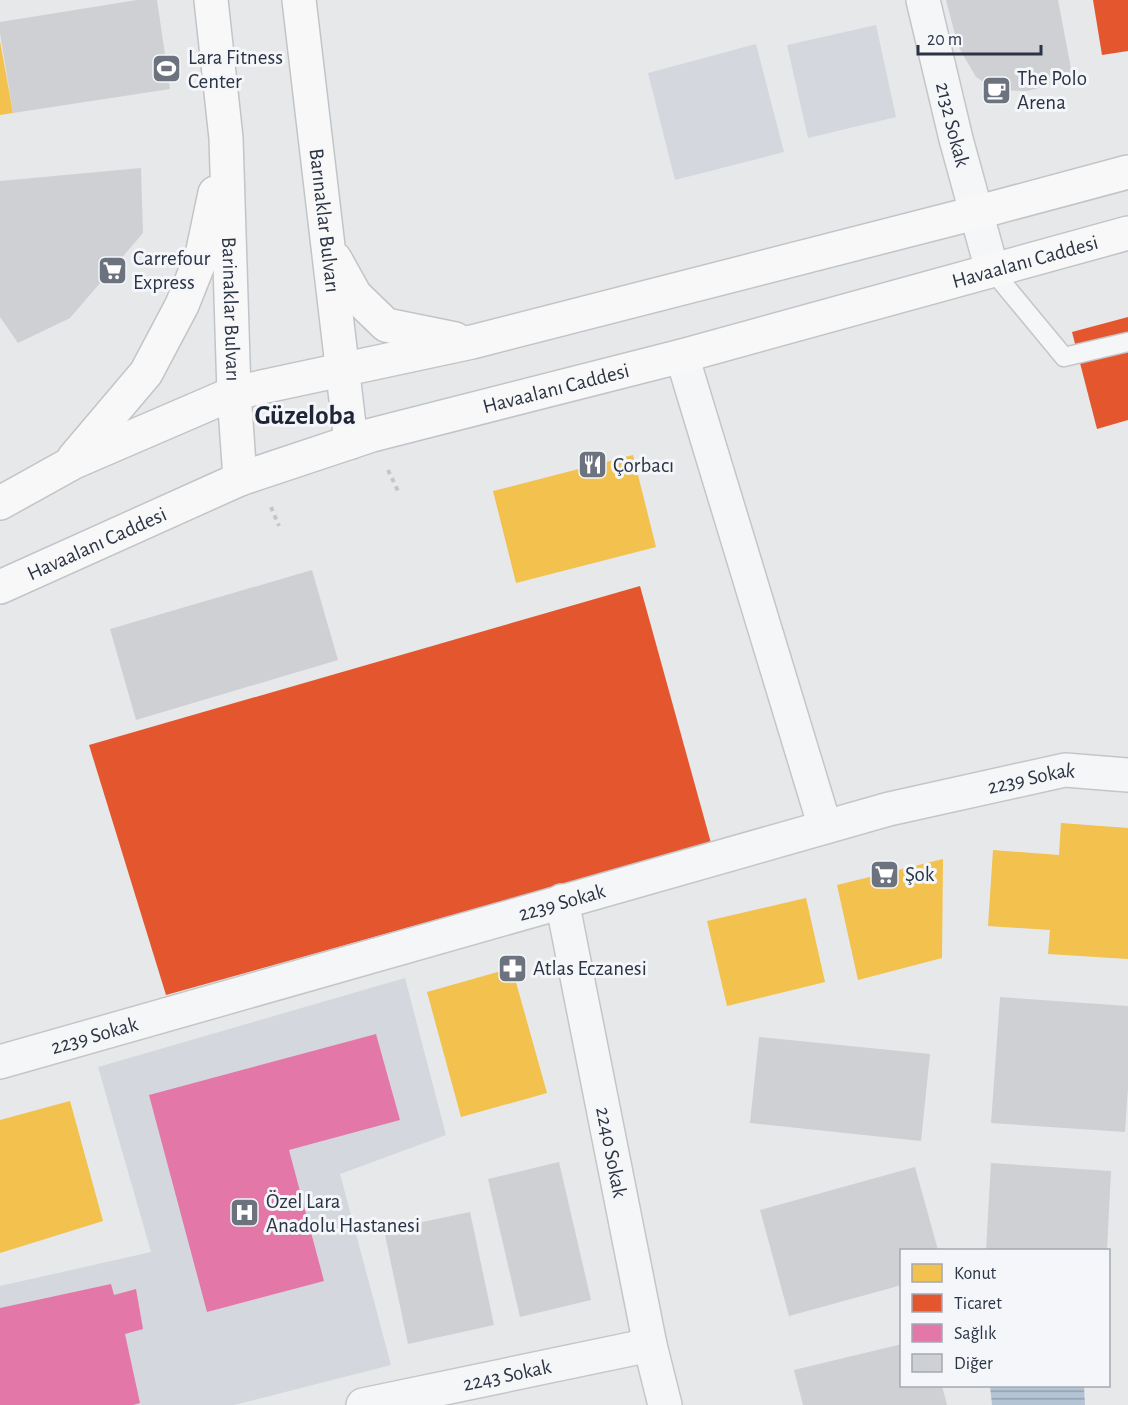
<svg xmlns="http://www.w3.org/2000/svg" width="1128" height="1405" viewBox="0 0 1128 1405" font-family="'Alegreya Sans',sans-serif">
<defs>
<pattern id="water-rules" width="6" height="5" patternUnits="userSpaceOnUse" patternTransform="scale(1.5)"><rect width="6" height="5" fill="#b4c4d5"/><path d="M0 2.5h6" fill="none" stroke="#93a0af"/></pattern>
</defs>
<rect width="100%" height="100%" fill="#e6e8ea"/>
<g fill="#d4d7dd">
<polygon points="876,25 896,117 808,138 787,45"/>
<polygon points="756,44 784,152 675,180 648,73"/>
<polygon points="405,978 446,1135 340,1174 391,1365 234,1405 0,1405 0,1286 151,1252 98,1067"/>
</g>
<polygon fill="url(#water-rules)" points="990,1386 1084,1386 1085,1405 992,1405"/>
<g fill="#f2c14e">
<polygon points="0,41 13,113 0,115"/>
<polygon points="633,455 656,547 516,583 493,491"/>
<polygon points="1061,823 1128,828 1128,959 1048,954 1050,930 988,926 993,850 1059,855"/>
<polygon points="943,859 942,958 858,980 837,885"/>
<polygon points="806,898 825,982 727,1006 707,921"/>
<polygon points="512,968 547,1093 461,1117 427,992"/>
<polygon points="70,1101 103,1221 0,1253 0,1120"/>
</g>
<g fill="#e4572e">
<polygon points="1093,0 1128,0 1128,51 1102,55"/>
<polygon points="1128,317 1128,420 1097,429 1072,332"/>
<polygon points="640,586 711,843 166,995 89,745"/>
</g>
<g fill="#e377a8">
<polygon points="376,1034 400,1120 289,1150 324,1281 207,1312 149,1095"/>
<polygon points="111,1284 114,1295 136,1289 143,1329 125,1334 140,1403 133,1405 0,1405 0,1308"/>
</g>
<g fill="#ced0d3">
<polygon points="137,0 157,0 170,89 13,113 0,33 0,22"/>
<polygon points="946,0 1058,0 1073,79 1027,91 996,90 976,77 958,46"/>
<polygon points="141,168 143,233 70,318 18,343 0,317 0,181"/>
<polygon points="312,570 338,660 136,720 110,629"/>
<polygon points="1000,997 1128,1006 1128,1087 1125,1132 991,1123"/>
<polygon points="759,1037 930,1054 921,1141 750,1123"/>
<polygon points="559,1162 591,1300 520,1317 488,1179"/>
<polygon points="991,1163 1111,1171 1107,1250 986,1250"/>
<polygon points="915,1167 938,1250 902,1250 902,1285 789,1316 760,1210"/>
<polygon points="470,1212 494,1325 408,1344 384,1230"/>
<polygon points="902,1344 902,1386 942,1386 947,1405 803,1405 794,1370"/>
</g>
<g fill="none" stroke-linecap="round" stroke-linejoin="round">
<defs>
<polyline id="lane" points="992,270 1064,357 1128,342"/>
<g id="street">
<path id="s1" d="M923,0l33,139 36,131"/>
<polyline points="682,356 825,827"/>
<path id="s2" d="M562,901l88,444 15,60"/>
<path id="s3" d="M0,1062l889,-253 176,-39 63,5"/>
<path id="s4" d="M363,1405l287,-60"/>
</g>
<g id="primary">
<path id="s5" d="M211,0l15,138 8,255 6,86"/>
<path id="s6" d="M299,0l52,442"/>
<polyline points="335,259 355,295 386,325 455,339"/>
<polyline points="74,458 146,373 182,305 202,255 215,193"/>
<polyline points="0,503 74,462 234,393 472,342 975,213 1128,172"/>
<path id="s7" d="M0,587l240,-108 132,-44 310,-79 446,-123"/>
</g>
</defs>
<use href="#lane" stroke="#c4c6c8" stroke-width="21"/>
<use href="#street" stroke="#c4c6c8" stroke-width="36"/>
<use href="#primary" stroke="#c2c5c8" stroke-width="36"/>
<g stroke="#c5c6ca" stroke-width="4" stroke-dasharray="4.5 4.5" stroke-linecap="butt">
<polyline points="388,470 398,491"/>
<polyline points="271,507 279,526"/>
</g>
<use href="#lane" stroke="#f5f6f7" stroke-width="18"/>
<use href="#street" stroke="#f5f6f7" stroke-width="33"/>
<use href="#primary" stroke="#f8f8f8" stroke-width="33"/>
</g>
<defs>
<symbol id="stadium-square" viewBox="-11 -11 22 22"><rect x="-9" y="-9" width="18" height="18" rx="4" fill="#6c737f" stroke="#f4f6f9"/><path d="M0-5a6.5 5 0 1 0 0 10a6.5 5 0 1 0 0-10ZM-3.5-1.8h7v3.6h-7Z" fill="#fff"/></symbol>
<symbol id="cafe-square" viewBox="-11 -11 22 22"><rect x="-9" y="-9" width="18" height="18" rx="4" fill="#6c737f" stroke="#f4f6f9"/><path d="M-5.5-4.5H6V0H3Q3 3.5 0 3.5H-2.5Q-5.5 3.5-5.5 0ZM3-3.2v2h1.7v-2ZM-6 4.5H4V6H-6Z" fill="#fff"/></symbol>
<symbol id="supermarket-square" viewBox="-11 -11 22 22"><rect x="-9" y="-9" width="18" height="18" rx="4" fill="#6c737f" stroke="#f4f6f9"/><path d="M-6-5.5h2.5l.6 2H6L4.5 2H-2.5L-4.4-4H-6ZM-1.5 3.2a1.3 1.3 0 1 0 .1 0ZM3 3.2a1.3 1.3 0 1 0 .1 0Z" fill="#fff"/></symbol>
<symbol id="restaurant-square" viewBox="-11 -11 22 22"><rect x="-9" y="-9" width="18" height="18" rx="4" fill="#6c737f" stroke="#f4f6f9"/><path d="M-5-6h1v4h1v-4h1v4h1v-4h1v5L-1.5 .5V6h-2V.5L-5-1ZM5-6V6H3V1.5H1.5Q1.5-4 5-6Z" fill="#fff"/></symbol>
<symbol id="pharmacy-square" viewBox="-11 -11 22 22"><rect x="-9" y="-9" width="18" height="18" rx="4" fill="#6c737f" stroke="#f4f6f9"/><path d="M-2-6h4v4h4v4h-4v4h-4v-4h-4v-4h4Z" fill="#fff"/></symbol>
<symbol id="hospital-square" viewBox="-11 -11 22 22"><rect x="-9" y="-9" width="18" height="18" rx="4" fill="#6c737f" stroke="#f4f6f9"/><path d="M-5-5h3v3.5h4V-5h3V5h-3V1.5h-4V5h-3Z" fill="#fff"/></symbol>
</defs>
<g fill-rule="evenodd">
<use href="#stadium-square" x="150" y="52" width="33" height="33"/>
<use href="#cafe-square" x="980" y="74" width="33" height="33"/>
<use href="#supermarket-square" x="96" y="254" width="33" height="33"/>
<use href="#restaurant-square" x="576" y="448" width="33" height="33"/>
<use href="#supermarket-square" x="868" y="858" width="33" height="33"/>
<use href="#pharmacy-square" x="496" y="952" width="33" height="33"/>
<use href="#hospital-square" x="228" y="1196" width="33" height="33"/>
</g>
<g text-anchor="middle" stroke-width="6" stroke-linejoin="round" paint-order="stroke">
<g font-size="21" fill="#2b3445" stroke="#f4f6f9" text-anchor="start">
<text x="188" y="64">Lara Fitness<tspan x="188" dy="24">Center</tspan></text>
<text x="1017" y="85">The Polo<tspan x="1017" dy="24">Arena</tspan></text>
<text x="133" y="265">Carrefour<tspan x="133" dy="24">Express</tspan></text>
<text x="613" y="472">Çorbacı</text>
<text x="905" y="881">Şok</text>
<text x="533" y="975">Atlas Eczanesi</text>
<text x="266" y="1208">Özel Lara<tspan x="266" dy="24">Anadolu Hastanesi</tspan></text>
</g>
<g font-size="21" fill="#2b3445" stroke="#f4f6f9">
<text dy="7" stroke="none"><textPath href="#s1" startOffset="128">2132 Sokak</textPath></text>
<text dy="7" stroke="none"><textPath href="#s6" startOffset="222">Barınaklar Bulvarı</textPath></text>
<text dy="7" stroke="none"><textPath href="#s7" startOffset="1078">Havaalanı Caddesi</textPath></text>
<text dy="7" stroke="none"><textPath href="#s5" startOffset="310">Barinaklar Bulvarı</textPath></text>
<text dy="7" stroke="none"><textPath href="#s7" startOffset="592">Havaalanı Caddesi</textPath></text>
<text dy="7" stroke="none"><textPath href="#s7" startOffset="106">Havaalanı Caddesi</textPath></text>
<text dy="7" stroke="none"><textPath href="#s3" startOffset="1070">2239 Sokak</textPath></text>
<text dy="7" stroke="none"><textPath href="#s3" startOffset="584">2239 Sokak</textPath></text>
<text dy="7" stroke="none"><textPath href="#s3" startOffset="98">2239 Sokak</textPath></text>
<text dy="7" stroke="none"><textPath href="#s2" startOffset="256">2240 Sokak</textPath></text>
<text dy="7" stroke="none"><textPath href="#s4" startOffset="147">2243 Sokak</textPath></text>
</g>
<g font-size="27" font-weight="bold" fill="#1d2536" stroke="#f4f6f9">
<text x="305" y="424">Güzeloba</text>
</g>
</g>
<rect x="900" y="1249" width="210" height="138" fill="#f4f6f9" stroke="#a4a8b1" stroke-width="1.5"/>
<rect x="912" y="1264" width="30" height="18" fill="#f2c14e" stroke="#a4a8b1" stroke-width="1.5"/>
<text x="954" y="1279" font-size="18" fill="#2b3445">Konut</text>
<rect x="912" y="1294" width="30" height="18" fill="#e4572e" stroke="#a4a8b1" stroke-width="1.5"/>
<text x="954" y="1309" font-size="18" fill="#2b3445">Ticaret</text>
<rect x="912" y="1324" width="30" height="18" fill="#e377a8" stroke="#a4a8b1" stroke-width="1.5"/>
<text x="954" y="1339" font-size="18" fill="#2b3445">Sağlık</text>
<rect x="912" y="1354" width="30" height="18" fill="#ced0d3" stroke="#a4a8b1" stroke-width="1.5"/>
<text x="954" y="1369" font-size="18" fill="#2b3445">Diğer</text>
<path d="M918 45v9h123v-9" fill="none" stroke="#2b3445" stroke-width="3"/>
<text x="927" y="45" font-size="18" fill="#2b3445" stroke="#f4f6f9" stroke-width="4.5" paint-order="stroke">20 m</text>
</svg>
